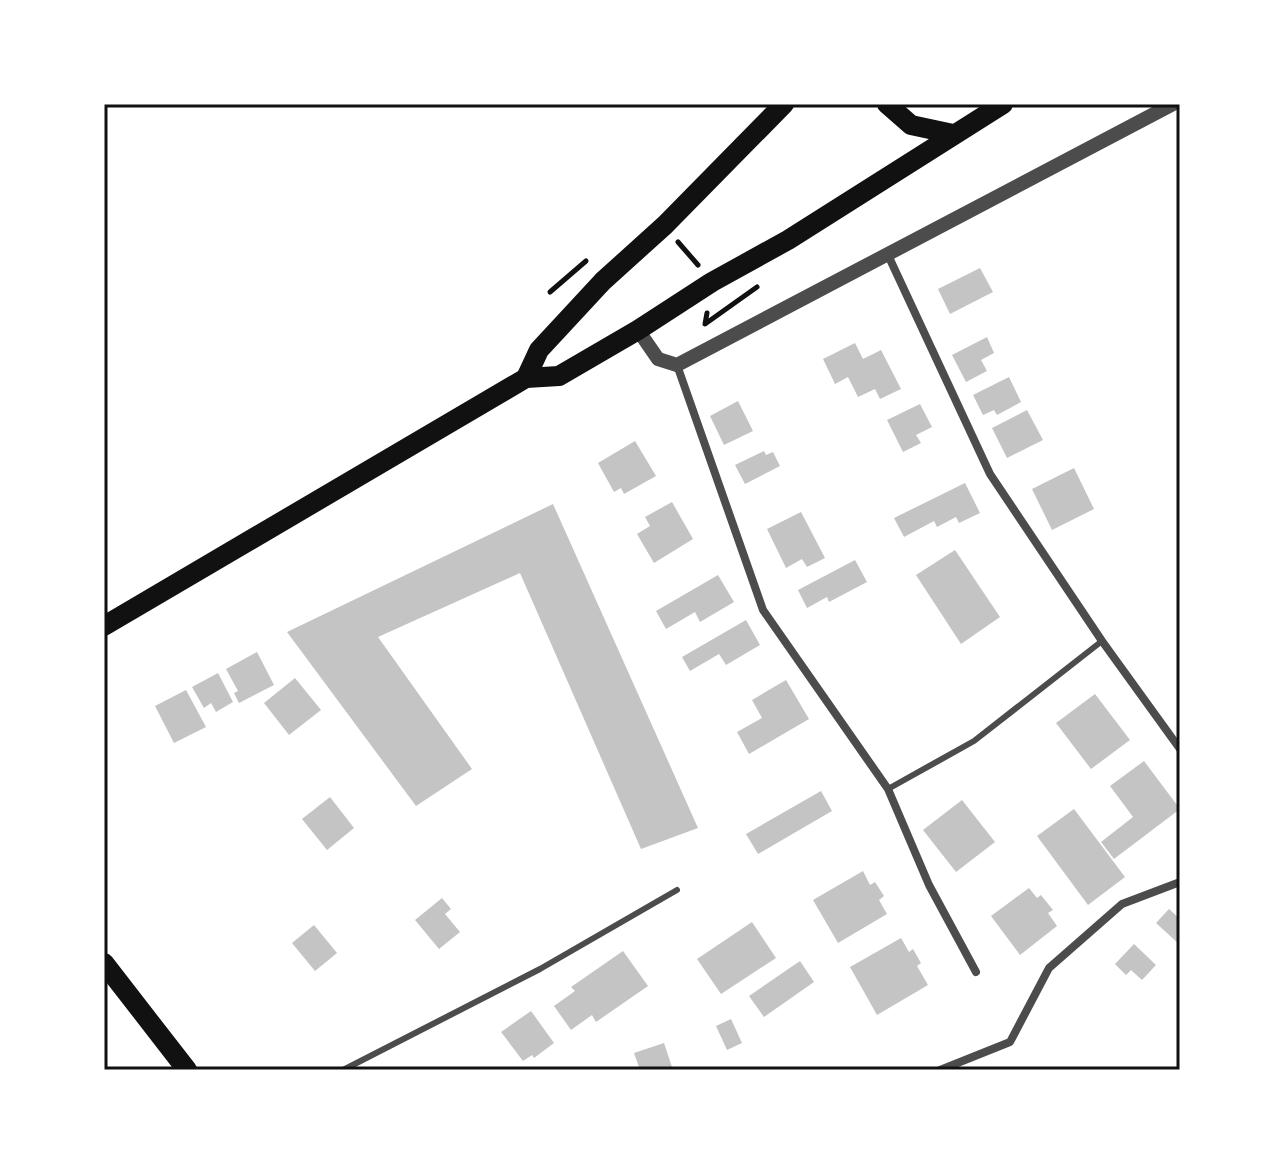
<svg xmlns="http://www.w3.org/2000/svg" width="1284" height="1174" viewBox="0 0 1284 1174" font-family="Raleway,sans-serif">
<rect width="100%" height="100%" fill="#fff"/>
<g fill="#c4c4c4">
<polygon points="980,268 993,292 950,314 938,289"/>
<polygon points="987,337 994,353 981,360 987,371 966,382 952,355"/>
<polygon points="855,343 863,359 881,350 901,389 880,399 875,389 858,397 848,377 835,384 823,359"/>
<polygon points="1009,377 1021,402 997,415 994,410 983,415 973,395"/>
<polygon points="738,401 753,431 724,445 710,416"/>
<polygon points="920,404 932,427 916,435 921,443 903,452 887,420"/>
<polygon points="1027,410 1043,440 1007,458 992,428"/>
<polygon points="635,441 656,476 624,494 621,488 614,492 598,463"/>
<polygon points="764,451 766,455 773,452 780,466 745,484 735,465"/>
<polygon points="1074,468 1094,509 1052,530 1032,489"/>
<polygon points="965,483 980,513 959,523 956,517 937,527 934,521 904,537 894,518"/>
<polygon points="672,502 693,539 654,563 637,534 650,526 645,517"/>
<polygon points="553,504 698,828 641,849 520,573 378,637 472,769 416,806 287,632"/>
<polygon points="801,512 825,558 807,567 802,559 786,568 767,529"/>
<polygon points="955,550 1000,617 961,644 916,575"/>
<polygon points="855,560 867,582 829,602 827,597 807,608 798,590"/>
<polygon points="718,575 734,602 700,622 695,612 666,629 656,611"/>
<polygon points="746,620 760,645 726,665 719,654 690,671 682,657"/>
<polygon points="257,652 274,685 239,703 234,693 238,691 226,669"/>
<polygon points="218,673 233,702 216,712 211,703 204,708 192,687"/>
<polygon points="295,678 321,710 289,735 264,703"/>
<polygon points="786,680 809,719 749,754 737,732 762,718 752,700"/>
<polygon points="186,690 206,727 174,743 155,706"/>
<polygon points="1095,694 1130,740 1091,769 1056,723"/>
<polygon points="1144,761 1180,809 1114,859 1101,842 1133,817 1110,786"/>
<polygon points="821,791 832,811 758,854 746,834"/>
<polygon points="330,797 354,828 327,850 302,819"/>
<polygon points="962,800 995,842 956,872 923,830"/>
<polygon points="1074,809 1125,877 1088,905 1037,836"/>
<polygon points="863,871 870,885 875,882 884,896 879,900 887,914 838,943 813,900"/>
<polygon points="1029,888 1037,898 1041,895 1053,910 1048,913 1057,926 1020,955 991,916"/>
<polygon points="442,898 451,909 445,914 460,932 439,949 415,920"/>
<polygon points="1169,909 1180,919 1180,945 1156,923"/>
<polygon points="752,922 776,958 721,994 697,959"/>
<polygon points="314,925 337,953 315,971 292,943"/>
<polygon points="901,938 909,952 913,949 921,963 917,966 928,985 877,1015 850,967"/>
<polygon points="1134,944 1156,965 1142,980 1131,970 1126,975 1115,964"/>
<polygon points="623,951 648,986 596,1022 592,1015 571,1030 554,1006 575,991 571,987"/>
<polygon points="800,961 814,982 764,1017 749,996"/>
<polygon points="531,1011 554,1043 534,1058 532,1055 523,1061 501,1032"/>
<polygon points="731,1019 742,1043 727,1050 716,1026"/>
<polygon points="664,1043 673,1070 640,1070 634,1053"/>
</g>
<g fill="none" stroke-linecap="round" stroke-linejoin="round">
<g stroke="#111" stroke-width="5">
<polyline points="678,242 698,265"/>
<polyline points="550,292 586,261"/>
<polyline points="707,313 705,324 757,287"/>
</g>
<g stroke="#4c4c4c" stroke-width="6">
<polyline points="888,789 974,741 1102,641"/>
<polyline points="343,1070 540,969 677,890"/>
</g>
<g stroke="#4c4c4c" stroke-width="8">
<polyline points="888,255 990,474 1102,641 1180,749"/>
<polyline points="677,365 763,610 888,789 929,885 976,972"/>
<polyline points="940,1070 1010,1042 1049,968 1122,904 1180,882"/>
</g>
<polyline stroke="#4c4c4c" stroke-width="14" points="638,330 658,359 677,365 1173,104"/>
<g stroke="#111" stroke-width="20">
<polyline points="887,104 911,125 953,134"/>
<polyline points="526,378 539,350 603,281 665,225 784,104"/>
<polyline points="104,626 526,378 559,376 638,330 712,282 788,240 1003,104"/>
<polyline points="104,963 187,1070"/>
</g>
</g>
<rect width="1284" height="1174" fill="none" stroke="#ffffff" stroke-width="212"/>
<rect x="106" y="106" width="1072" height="962" fill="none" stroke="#111" stroke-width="3"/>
</svg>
